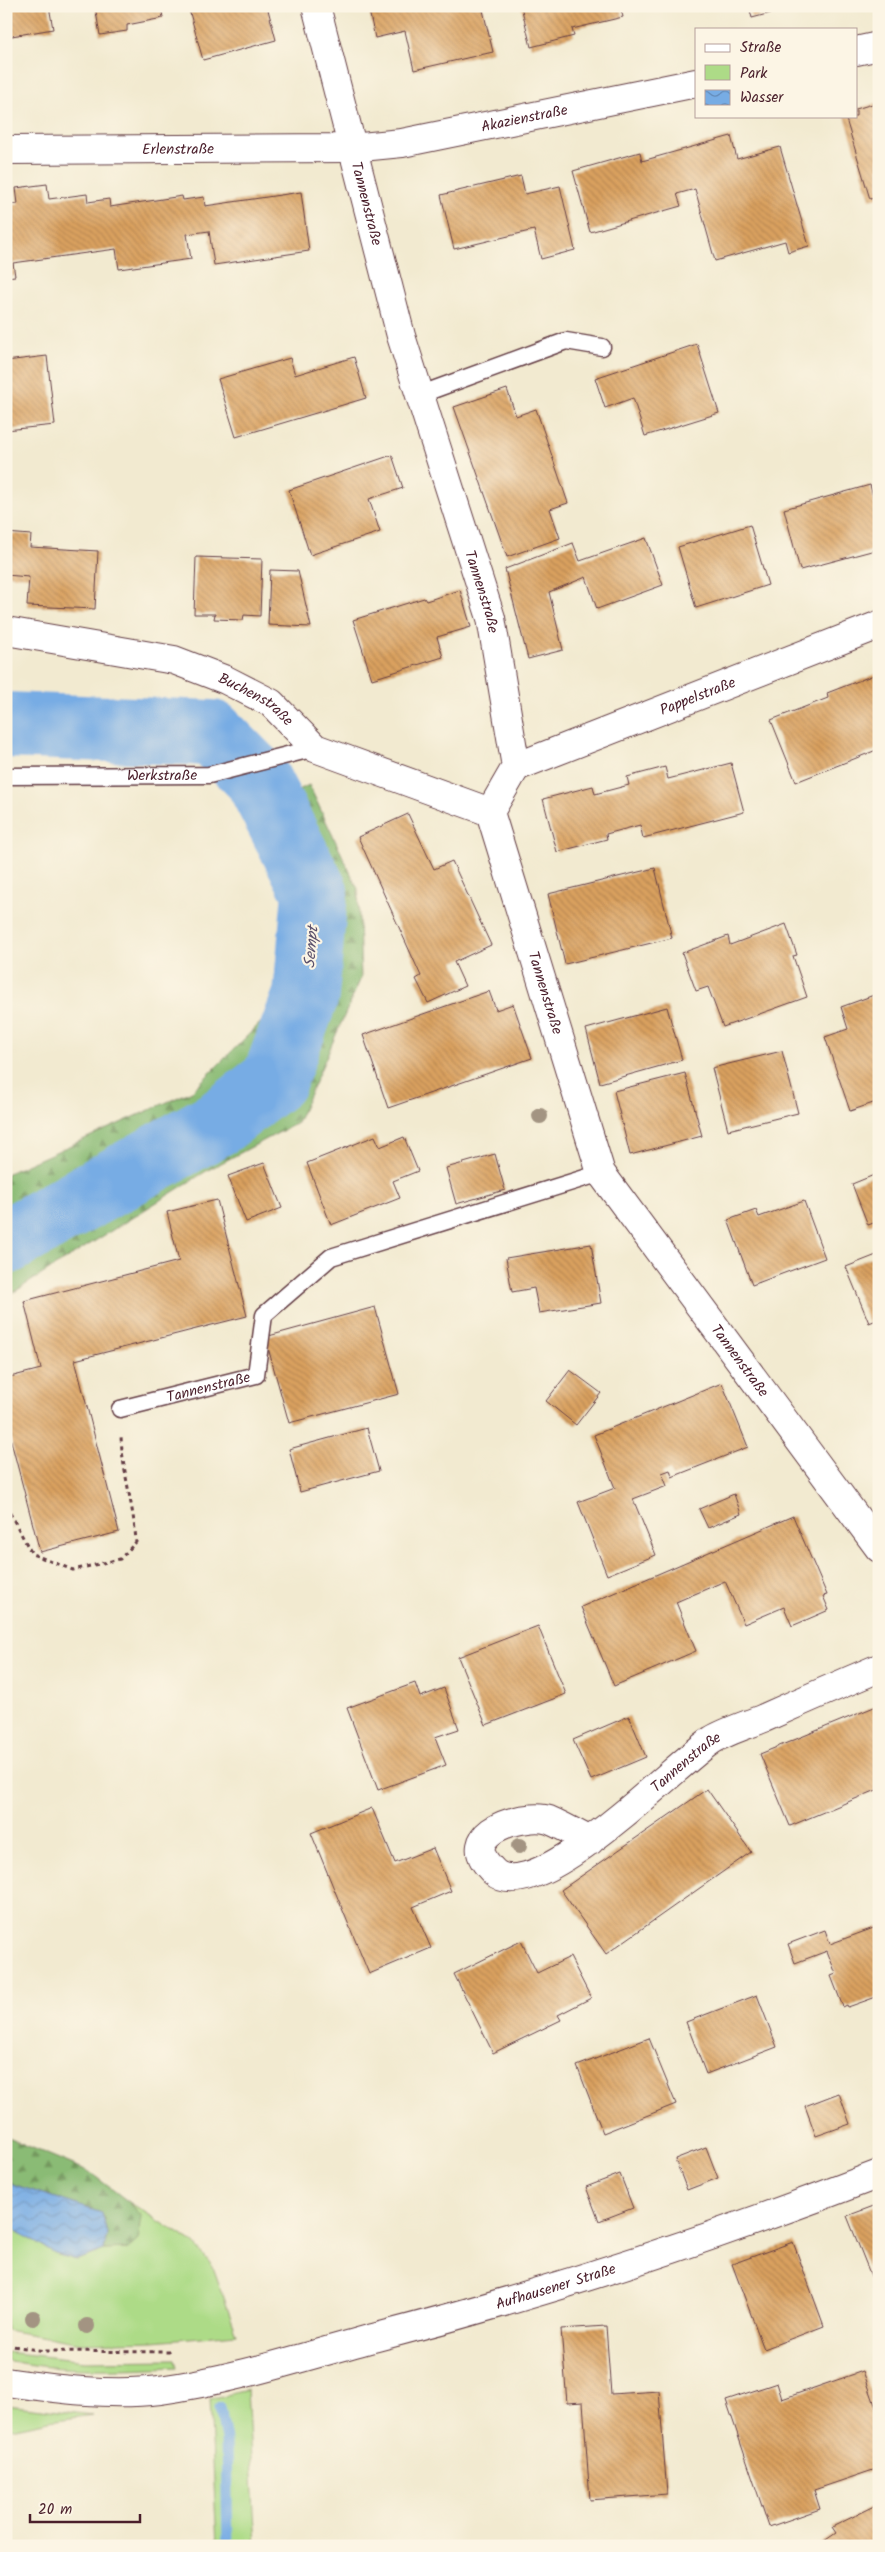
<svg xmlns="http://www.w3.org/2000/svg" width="885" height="2552" viewBox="0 0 885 2552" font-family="Kalam,sans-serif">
<defs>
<pattern id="forest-firs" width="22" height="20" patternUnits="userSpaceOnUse" patternTransform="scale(1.25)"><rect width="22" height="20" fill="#8abb74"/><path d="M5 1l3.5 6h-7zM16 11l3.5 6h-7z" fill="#73975f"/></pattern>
<pattern id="water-waves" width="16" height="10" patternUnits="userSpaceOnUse" patternTransform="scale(1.25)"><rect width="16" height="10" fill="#77ace4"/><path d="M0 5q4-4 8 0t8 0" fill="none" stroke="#648bb9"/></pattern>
<pattern id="building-back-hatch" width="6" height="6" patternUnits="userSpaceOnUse" patternTransform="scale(1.25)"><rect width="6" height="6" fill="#daa15f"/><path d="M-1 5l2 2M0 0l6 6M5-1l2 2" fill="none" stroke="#b3834f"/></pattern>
</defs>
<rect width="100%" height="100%" fill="#fcf5e5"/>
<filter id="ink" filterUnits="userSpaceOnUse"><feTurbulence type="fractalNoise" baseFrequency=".02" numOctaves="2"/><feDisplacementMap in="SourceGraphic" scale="10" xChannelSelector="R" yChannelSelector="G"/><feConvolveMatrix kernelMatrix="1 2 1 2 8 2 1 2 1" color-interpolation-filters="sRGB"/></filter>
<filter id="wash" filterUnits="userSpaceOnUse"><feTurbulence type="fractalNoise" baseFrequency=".0096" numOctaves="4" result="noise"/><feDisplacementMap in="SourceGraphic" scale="20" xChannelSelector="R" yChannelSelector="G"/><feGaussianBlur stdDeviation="1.12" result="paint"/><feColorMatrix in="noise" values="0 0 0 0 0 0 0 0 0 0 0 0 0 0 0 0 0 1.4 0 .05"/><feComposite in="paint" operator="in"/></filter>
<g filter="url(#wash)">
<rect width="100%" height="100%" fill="#f2ead0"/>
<g fill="#addb87" stroke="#7c7d59">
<polygon points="129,2202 195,2244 213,2267 237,2334 153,2341 81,2343 6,2330 6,2225 55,2254 77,2260 104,2250 128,2249 142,2217"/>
<path d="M6,2352l79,9 90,-1 2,7c-56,2 -116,6 -171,-7z"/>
<polygon points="247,2390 256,2546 217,2546 210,2399"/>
<polygon points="6,2405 93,2415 49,2421 6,2430"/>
</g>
<g fill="url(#forest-firs)" stroke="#6a6d50">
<polygon points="309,785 358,889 361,978 297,1123 208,1170 6,1297 6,1260 47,1231 34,1215 6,1233 6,1174 192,1091 270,1013 289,922 273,865 231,797 259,809"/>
<polygon points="6,2137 88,2171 129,2202 142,2217 138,2240 128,2249 104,2250 107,2233 101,2213 6,2182"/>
</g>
<g fill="url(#water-waves)" stroke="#606688">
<polygon points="34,1215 47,1231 6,1260 6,1233"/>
<polygon points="6,2182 102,2213 107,2233 104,2250 77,2260 55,2254 6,2225"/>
</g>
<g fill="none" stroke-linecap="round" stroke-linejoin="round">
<polyline stroke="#77ace4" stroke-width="11" points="220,2407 226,2440 228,2546"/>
<polyline stroke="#77ace4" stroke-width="66" points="6,725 212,733 257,778 315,892 306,995 274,1080 220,1122 6,1242"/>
</g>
<g id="blocks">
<g fill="url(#building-back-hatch)">
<polygon points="6,6 49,6 53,29 6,37"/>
<polygon points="95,6 161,6 163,18 127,25 127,31 100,35"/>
<polygon points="188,6 267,6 276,40 203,60"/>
<polygon points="368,6 482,6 493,52 414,70 405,31 375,38"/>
<polygon points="521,6 620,6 623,17 572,29 574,36 531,47"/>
<polygon points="749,6 770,6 771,13 752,18"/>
<polygon points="879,102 879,197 870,199 845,116 856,116 856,109"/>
<polygon points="731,136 737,159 780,147 809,246 788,252 785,241 715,261 695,189 677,194 681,206 590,232 573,171 640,152 642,161"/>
<polygon points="521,176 525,194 560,186 575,250 541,259 534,230 454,249 441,195"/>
<polygon points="47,184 49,199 87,194 88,202 109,199 110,207 182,196 183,200 204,197 205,206 301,192 309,251 214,265 209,231 187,234 191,259 119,269 116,249 13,263 15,276 6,277 6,205 18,204 16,188"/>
<polygon points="697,344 719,413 645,436 633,398 605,408 595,378"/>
<polygon points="47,356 55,425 6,430 6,361"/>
<polygon points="354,357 366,398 236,437 218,379 290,358 295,375"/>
<polygon points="507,389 516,416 536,409 568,503 550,509 560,538 507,557 454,407"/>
<polygon points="392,455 403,488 369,499 380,532 310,555 289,490"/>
<polygon points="870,485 879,519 879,549 800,570 784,509"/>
<polygon points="750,525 768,585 696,608 678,547"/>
<polygon points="6,533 31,535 30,547 98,551 95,609 27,606 29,577 6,575"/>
<polygon points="646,538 663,585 597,609 586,577 549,592 563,650 528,659 505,569 573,543 580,561"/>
<polygon points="196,557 262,559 260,616 244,615 243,620 214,619 215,614 194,614"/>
<polygon points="270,570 298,571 311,627 268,625"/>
<polygon points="460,590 471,627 437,637 443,657 372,679 353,620 424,598 426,601"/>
<polygon points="879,673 879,749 796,782 771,720 828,698 827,693"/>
<polygon points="731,763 744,812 643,838 640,825 606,834 607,839 557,852 543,799 593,786 595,794 629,785 627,777 665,767 668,779"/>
<polygon points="408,814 434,869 452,861 491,945 454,962 465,986 428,1003 416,979 421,976 358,837"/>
<polygon points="655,868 672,938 565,964 548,894"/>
<polygon points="786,924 797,955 793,956 807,997 723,1027 708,987 696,991 682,953 728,936 730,945"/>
<polygon points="489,991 496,1010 513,1004 532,1058 388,1108 363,1035"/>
<polygon points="874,995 879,1008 879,1101 850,1111 825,1037 848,1029 841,1007"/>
<polygon points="667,1007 682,1060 600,1083 586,1029"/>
<polygon points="782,1051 798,1113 728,1130 712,1068"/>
<polygon points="685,1073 702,1136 630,1155 614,1091"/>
<polygon points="375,1136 380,1147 404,1137 418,1171 393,1181 400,1198 331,1225 307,1163"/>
<polygon points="495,1154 505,1190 456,1204 446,1168"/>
<polygon points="264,1163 282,1208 246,1222 228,1176"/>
<polygon points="879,1173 879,1221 868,1225 852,1184"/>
<polygon points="217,1200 247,1316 75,1360 119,1532 40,1552 6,1422 6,1378 41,1369 24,1301 179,1261 167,1212"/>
<polygon points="804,1201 825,1258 752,1285 728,1220 756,1210 759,1217"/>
<polygon points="591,1244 601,1303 539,1313 534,1288 512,1292 506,1258"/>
<polygon points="879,1254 879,1319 869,1323 846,1267"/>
<polygon points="375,1307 399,1394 289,1423 265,1337"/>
<polygon points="570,1370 601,1393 576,1425 546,1401"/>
<polygon points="722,1383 748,1447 672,1477 670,1470 662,1473 667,1486 633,1499 656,1555 607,1575 578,1502 615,1488 594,1435"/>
<polygon points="367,1428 379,1471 300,1492 289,1449"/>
<polygon points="734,1494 741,1514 708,1528 699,1509"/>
<polygon points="793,1516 827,1595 823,1596 829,1610 792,1626 784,1607 744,1624 725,1581 676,1602 696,1651 614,1686 581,1607"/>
<polygon points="538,1626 566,1694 486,1725 458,1657"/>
<polygon points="415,1683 420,1697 444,1688 459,1729 435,1737 446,1765 378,1790 347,1708"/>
<polygon points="879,1705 879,1789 790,1826 760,1754"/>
<polygon points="629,1716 646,1757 591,1780 573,1740"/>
<polygon points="707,1789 751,1852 606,1954 561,1890"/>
<polygon points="372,1808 395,1863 433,1848 451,1891 413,1907 431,1948 369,1974 311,1833"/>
<polygon points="879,1926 879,1996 848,2007 847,2005 843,2007 831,1976 836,1974 827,1951 795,1963 788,1944 825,1930 830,1944"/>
<polygon points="521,1941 537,1973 570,1957 591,1998 558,2015 561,2020 493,2053 454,1974"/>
<polygon points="757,1995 777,2047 706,2074 686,2022"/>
<polygon points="649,2038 676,2104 603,2133 577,2066"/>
<polygon points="839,2093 850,2124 816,2136 805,2106"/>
<polygon points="706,2147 718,2178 687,2190 675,2159"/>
<polygon points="620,2174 633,2208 599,2221 586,2187"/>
<polygon points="879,2204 879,2296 847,2216"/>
<polygon points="793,2242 824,2326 764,2349 732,2264"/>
<polygon points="606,2326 611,2394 659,2391 667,2494 590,2500 583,2402 567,2403 561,2329"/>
<polygon points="863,2371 879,2416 879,2442 877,2443 879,2468 814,2490 820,2509 769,2527 726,2400 777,2383 782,2399"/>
<polygon points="879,2504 879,2546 817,2546 836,2533 832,2527"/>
</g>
</g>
</g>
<g filter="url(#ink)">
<use href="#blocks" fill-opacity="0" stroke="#633d44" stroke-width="1"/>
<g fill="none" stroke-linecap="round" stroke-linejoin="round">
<defs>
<g id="lane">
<polyline points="419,395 566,341 602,347"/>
<path id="s1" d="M6,776l203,-1 106,-27"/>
<path id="s2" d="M120,1409l136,-34 8,-60 67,-58 270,-84"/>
</g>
<g id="street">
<path id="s3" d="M316,6l85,330 90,282 25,149 -26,45 111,361 278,375"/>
<polyline points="856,51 879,46"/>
<path id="s4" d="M6,150l345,-2 51,-5 294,-60"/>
<path id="s5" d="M6,631l168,29 52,20 45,23 44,45 175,64"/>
<path id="s6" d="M516,767l363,-142"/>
<path id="s7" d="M590,1841c-13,-7 -27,-15 -41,-21 -17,-6 -64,4 -68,26 -2,10 6,19 13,26 42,38 182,-109 218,-132 15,-9 35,-15 52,-22 38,-17 77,-34 115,-50"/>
<path id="s8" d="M6,2382c51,7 103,14 154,8 74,-10 145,-34 217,-53 171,-44 337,-99 502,-163"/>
</g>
</defs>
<use href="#lane" stroke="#633d44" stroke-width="19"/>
<use href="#street" stroke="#633d44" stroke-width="30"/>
<g stroke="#633d44" stroke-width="3" stroke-dasharray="4 4" stroke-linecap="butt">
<path d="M6,1506l26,48 41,16 47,-11 16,-17c-2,-36 -14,-71 -15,-107"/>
<polyline points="6,2345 45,2351 173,2352"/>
</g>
<use href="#lane" stroke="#fff" stroke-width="16"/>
<use href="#street" stroke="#fff" stroke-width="28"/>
</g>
<g fill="#a39482">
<circle cx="540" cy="1116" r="8"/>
<circle cx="519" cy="1846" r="8"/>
<circle cx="33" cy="2318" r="8"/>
<circle cx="87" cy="2326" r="8"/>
</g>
</g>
<g text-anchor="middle" stroke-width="4.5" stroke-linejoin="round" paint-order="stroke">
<g font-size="15" fill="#4a1f2b" stroke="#fcf5e5">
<text dy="5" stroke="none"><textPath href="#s4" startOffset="521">Akazienstraße</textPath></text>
<text dy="5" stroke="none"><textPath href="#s4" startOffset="172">Erlenstraße</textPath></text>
<text dy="5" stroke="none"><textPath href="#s3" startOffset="204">Tannenstraße</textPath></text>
<text dy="5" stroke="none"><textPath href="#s3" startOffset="609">Tannenstraße</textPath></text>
<text dy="5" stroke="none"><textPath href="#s6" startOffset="195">Pappelstraße</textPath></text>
<text dy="5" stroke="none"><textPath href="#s5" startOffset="262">Buchenstraße</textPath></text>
<text dy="5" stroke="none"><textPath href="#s1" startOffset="156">Werkstraße</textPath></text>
<text dy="5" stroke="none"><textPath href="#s3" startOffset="1029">Tannenstraße</textPath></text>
<text dy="5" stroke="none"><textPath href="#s3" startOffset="1451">Tannenstraße</textPath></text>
<text dy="5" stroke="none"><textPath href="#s2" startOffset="91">Tannenstraße</textPath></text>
<text dy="5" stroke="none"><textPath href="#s7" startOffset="386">Tannenstraße</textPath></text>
<text dy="5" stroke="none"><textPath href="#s8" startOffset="564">Aufhausener Straße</textPath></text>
</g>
<g font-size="16" font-style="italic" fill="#5a506c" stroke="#fcf5e5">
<text transform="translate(310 947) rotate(-85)" y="6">Sempt</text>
</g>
</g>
<rect width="885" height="2552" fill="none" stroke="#fcf5e5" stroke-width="25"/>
<rect x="695" y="28" width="162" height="90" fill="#fcf5e5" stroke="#b59f9b"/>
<rect x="705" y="44" width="25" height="8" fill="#ffffff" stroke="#b59f9b"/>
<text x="740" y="52" font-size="15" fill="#4a1f2b">Straße</text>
<rect x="705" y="65" width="25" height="15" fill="#addb87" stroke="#b59f9b"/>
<text x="740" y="78" font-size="15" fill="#4a1f2b">Park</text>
<rect x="705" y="90" width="25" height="15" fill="url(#water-waves)" stroke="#b59f9b"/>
<text x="740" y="102" font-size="15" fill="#4a1f2b">Wasser</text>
<path d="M30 2514v8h110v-8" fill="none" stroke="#4a1f2b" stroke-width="2.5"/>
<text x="38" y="2514" font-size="15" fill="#4a1f2b" stroke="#fcf5e5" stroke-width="4" paint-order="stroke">20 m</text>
</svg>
